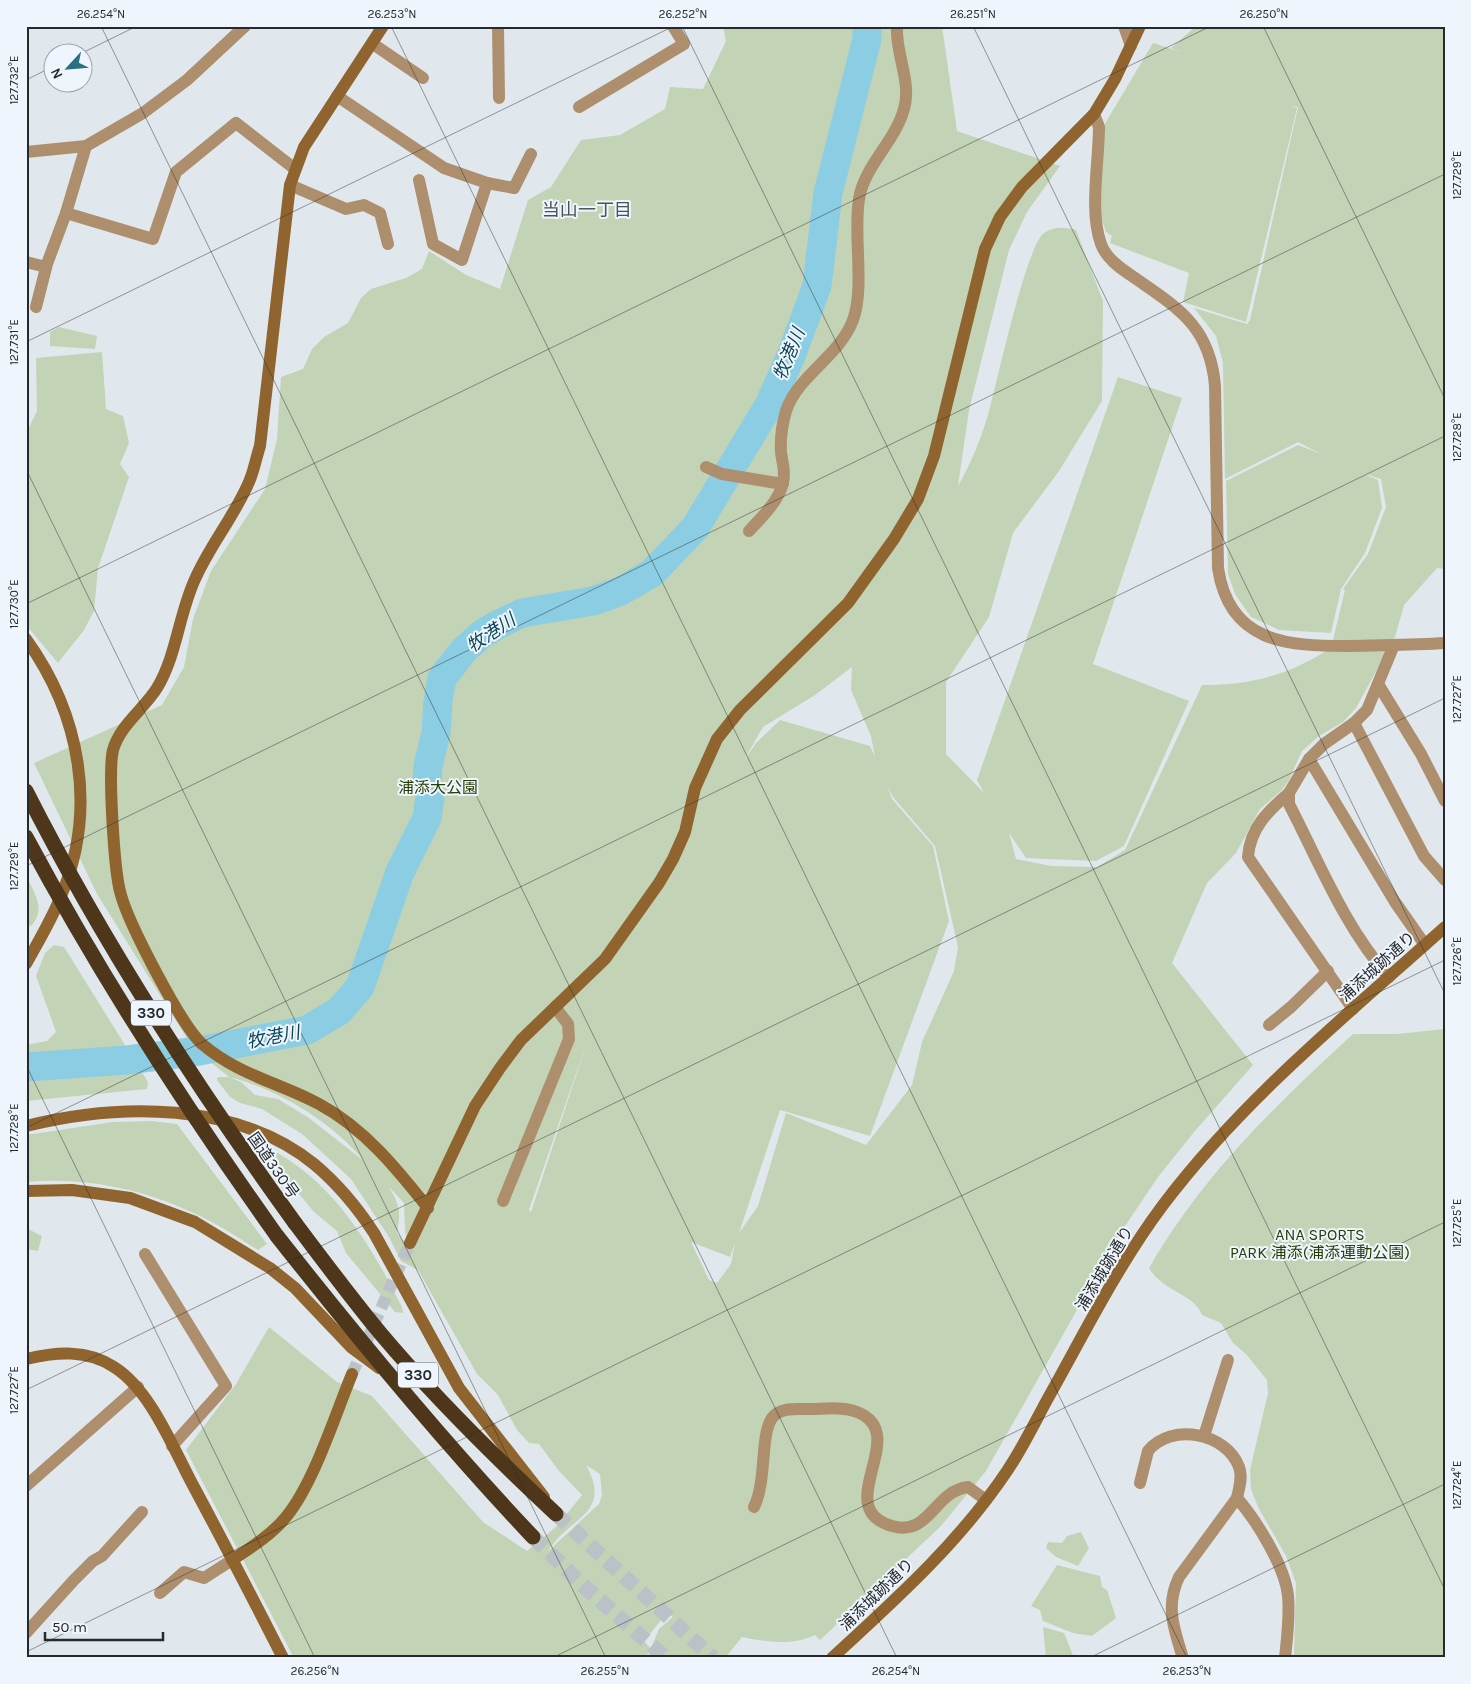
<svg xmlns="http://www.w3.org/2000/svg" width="1471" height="1684" viewBox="0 0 1471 1684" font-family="Karla,'Noto Sans JP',sans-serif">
<rect width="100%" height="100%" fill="#e0e8ee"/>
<g fill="#c3d3b5" fill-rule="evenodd">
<path d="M723,26h219l15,105 103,35 -33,46 -18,38 -40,160 -11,76c12,-20 25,-52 31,-75 8,-28 37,-165 55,-178 10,-7 20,-6 32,-3l27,71 -1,100 -43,70 -46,62 -24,84 -43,65v72l38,39 -7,-13 141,-403 64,21 -89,266 96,37 -65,145 -28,15 -70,-3 -17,-25 7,26 35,7 46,1 28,-17 77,-165c50,0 87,-10 129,-37l14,-58 -2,-1 25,-35 18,-47 -5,-28 -19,-6 16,7 4,28 -17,45 -24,36 -10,44 -52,-3 -28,-13 -16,-23 -7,-20 -2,-93 72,-36 23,9 -23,-12 -73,37 -2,-116 -7,-27 -22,-28 53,16 3,-4 48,-213 -9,-1 8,2 -51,214 -63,-20 6,-29 -79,-30 2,-7 -6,-4 -6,-18 3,-87 50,-84 28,9 -10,-4 25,-22h249v543l-8,-1 -33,37 -9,32 -39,71 -13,14 -24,14 -17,15 -13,29 -7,10 -22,19 -24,44 -29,30 -35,80 81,102 -59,67 -36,45 -37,55 -135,239 -45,55 -121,114 -5,-5c-23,11 -49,7 -73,2l-17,21h-78l12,-29 14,-12 -6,-4 -23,28 6,7 -4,10h-352l-108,-208 50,-66 33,-57 68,55 35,14 111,126 44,29 30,-25 25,-31 -23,-24 -20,-27 -10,-1 -12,-13 -19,-35 -21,-21 -59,-104 -17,-9 -12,-24 -38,-58 -49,-45 -40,-25 -22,-6 -10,-6 -13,-17 1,-3h11l-36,-29 -96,-154 -63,-131 128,-58 22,-38 9,-48 18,-48 54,-82 12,-50 4,-62 22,-8 9,-20 12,-12 24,-14 13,-25 10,-9 35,-11 16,-9 7,-18 37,24 34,14 28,-89 23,-13 30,-47 39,-5 45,-26 5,-22 33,2 23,-48zM852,667l-1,23 20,46 4,21 -5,-11 -90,-26 -24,23 -13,19 20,-35 52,-32zM887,785l6,12 42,49 23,101 -4,24 -32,71 -10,43 -46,60 -80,-32 -28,93 -19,27 41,-123 90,26 79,-215 -16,-75 -41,-47zM589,1036l-58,176 -2,-2zM229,1077c49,12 103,45 135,84l-55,-43 -31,-19 -23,-4 -14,-13zM389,1187l15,16 1,28 3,15 -11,-13c4,-21 3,-27 -8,-46zM691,1242l39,15 5,-14 -4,21 -14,19 -8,-3zM586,1465l14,9 2,21 -3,9 -51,47c22,-35 65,-37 38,-86z"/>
<polygon points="59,327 97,336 95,349 50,346 50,332"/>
<polygon points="102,352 106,409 123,416 129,443 120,464 129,477 98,568 94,611 84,630 58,663 26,625 26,434 37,411 36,358"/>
<path d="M26,875c8,18 21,34 5,51l-5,-1z"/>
<polygon points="54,945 64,947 148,1082 147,1089 26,1101 26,1045 47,1041 56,1032 36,976 45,953"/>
<path d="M1445,1029v629h-151l2,-75 -10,-27 -28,-49 -7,-18 -1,-19 18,-77 -1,-13 -21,-26 -13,-11 -12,-20 -19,-8c-7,-21 -39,-23 -53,-47 56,-96 124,-160 204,-234h44z"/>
<path d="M152,1121l25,3 90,120 -9,6c-18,-11 -37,-24 -56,-33 -54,-27 -116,-41 -176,-35v-47l87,-13z"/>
<path d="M274,1151c62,34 97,95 128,156l1,6 -8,-1 -49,-59 -9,-22 -23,-19 -45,-54v-6z"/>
<polygon points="26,1228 42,1236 38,1251 26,1249"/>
<polygon points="1081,1532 1089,1548 1078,1566 1056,1557 1046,1548 1048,1542 1062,1543 1067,1536"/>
<polygon points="1057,1565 1100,1576 1102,1587 1107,1590 1116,1618 1092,1636 1073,1633 1043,1621 1040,1610 1031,1606"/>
<polygon points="1043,1627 1064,1633 1074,1658 1046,1658"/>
</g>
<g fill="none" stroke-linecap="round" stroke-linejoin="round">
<polyline stroke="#8bcde3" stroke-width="29" points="26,1067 127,1060 199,1051 307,1030 339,1011 360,987 400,872 427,818 430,797 427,782 428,766 436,733 438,701 442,678 464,650 482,634 497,625 522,613 593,601 621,591 652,573 695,528 769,405 791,356 817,286 828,193 867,39 867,26"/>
<polyline stroke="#bbc2c7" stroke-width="12" stroke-dasharray="12 6" stroke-linecap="butt" points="352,1374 410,1243"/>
<g stroke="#bbc2c7" stroke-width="15" stroke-dasharray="15 8" stroke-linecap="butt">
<polyline points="556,1514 713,1658"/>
<polyline points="533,1537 588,1590 666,1658"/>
</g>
<g stroke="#ae8f6d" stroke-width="12">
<polyline points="498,26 499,98"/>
<polyline points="1124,26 1131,46"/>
<polyline points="373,44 423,78"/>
<polyline points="337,96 444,168 487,183 462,260 433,244 419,180"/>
<polyline points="579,107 684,44 673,26"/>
<path d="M1094,114l5,13c0,35 -10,84 2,117 5,14 19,24 31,32 46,32 78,50 83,110l3,182c11,75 69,78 131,78 32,-1 64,-1 96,-3"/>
<polyline points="86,146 66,213 153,239 176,172 236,123 295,169"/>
<polyline points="26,152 86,146 143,113 187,80 245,26"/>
<polyline points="487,183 514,188 531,154"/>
<polyline points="290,185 346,209 364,205 380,213 388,244"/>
<polyline points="26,262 46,267"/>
<polyline points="36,307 47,264 66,213"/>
<polyline points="706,467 722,474 783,484"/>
<path d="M749,531c12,-13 31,-31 34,-49 3,-11 -1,-19 -2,-30 -1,-15 1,-27 5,-41 12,-36 53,-54 67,-91 12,-33 0,-85 6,-121 5,-33 36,-57 45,-90 8,-27 -9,-56 -7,-83"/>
<polyline points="1378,684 1421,754 1445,801"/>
<polyline points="1354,723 1424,856 1445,880"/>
<polyline points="1309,759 1395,902 1425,945"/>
<path d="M1289,793c-21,18 -39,35 -41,64l105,152"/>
<path d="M1389,977c-44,-49 -70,-115 -100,-173v-11l20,-34 15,-15 30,-21 13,-13 27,-65"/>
<polyline points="1269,1025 1291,1007 1328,971"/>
<polyline points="503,1201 569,1039 568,1024 555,1007"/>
<polyline points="145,1254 226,1386 172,1446"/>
<polyline points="1204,1436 1228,1360"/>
<path d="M1140,1483l8,-32c23,-29 79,-18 91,16 4,10 0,21 -2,31l-58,79c-14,29 -5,52 4,81"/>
<polyline points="26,1486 138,1387"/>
<path d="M1237,1498c19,22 48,68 51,98 2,20 -1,42 -3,62"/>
<path d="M754,1507c13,-26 6,-72 18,-89 8,-11 24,-9 36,-9 15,0 34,-3 49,3 56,22 -28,96 35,114 38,11 42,-35 76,-39l18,13"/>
<polyline points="160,1593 184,1572 204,1578 232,1560"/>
<polyline points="26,1633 74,1580 93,1561 102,1556 142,1512"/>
</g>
<g stroke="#90642e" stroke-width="12">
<path d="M383,26l-79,121 -14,38 -30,261c-4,12 -6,25 -11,36 -14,33 -38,62 -53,95 -17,35 -19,78 -39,111 -13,21 -37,37 -44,62 -5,21 1,123 8,145 8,29 60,130 81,149 38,32 76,38 117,60 45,24 78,65 109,104"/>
<path d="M26,639c54,75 72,170 35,257 -9,23 -23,46 -35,68"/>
<path d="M26,1126c93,-23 210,-25 288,38 24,20 43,43 60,69l85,155 85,109"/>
<polyline points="26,1191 72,1190 130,1198 195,1222 270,1268 295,1288 352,1348 379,1368"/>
<polyline points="410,1243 475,1106 500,1068 521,1040 605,959 659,883 673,859 685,832 695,788 717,739 740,710 848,603 894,539 918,499 934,456 985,249 1000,217 1022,187 1094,114 1115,79 1140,26"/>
<path d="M26,1359c30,-7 61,-10 88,8 38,24 60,84 81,122 30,56 59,112 88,169"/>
<path d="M232,1560c20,-13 39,-25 54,-43 28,-34 49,-102 66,-143"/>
<path d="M832,1658c63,-58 127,-115 175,-187 15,-22 27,-47 40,-71 37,-66 71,-135 116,-195 80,-106 184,-190 282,-278"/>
</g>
<g stroke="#4e361b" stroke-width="15">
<path d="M295,1223c28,37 56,75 86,111 54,64 114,123 175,180"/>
<path d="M277,1236c82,104 165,205 256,301"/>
</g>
<g stroke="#4e361b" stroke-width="15">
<path d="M26,791c77,152 169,294 269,432"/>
<path d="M26,837c75,140 159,270 251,399"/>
</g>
</g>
<path fill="none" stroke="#272a2c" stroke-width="1" stroke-opacity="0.45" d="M101,26l796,1632M391,26l796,1632M682,26l763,1564M973,26l472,968M1263,26l182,373M82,53l55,-27M26,80l26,-13M26,342l648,-316M26,469l580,1189M26,604l1185,-578M26,866l1419,-692M26,1065l289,593M26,1128l1419,-692M26,1390l1419,-692M26,1652l1419,-692M552,1658l893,-436M1089,1658l356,-174"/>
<g text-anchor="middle" stroke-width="4" stroke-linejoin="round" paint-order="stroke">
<g fill="#eef5fc" stroke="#63676a" stroke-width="1">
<rect x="131" y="1000.5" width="40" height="25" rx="4"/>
<rect x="398" y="1362.5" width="40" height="25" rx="4"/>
</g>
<g font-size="15" font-weight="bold" fill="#272a2c">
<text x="151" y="1018">330</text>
<text x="418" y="1380">330</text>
</g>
<g font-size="16" fill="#273e07" stroke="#eef5fc">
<text x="438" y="793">浦添大公園</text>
<text x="1320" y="1240">ANA SPORTS<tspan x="1320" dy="18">PARK 浦添(浦添運動公園)</tspan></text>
</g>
<g font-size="16" fill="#272a2c" stroke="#eef5fc">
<text transform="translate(1377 966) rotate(-42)" y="6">浦添城跡通り</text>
<text transform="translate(274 1165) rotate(55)" y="6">国道330号</text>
<text transform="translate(1104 1268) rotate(-59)" y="6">浦添城跡通り</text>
<text transform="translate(876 1594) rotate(-44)" y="6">浦添城跡通り</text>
</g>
<g font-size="18" fill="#4b5257" stroke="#eef5fc">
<text x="587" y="216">当山一丁目</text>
</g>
<g font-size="18" font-style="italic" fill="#0b4555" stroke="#eef5fc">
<text transform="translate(789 354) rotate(-68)" y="6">牧港川</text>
<text transform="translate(491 633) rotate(-34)" y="6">牧港川</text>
<text transform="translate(273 1037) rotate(-11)" y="6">牧港川</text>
</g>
</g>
<rect width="1471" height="1684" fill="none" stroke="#eef5fc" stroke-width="55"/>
<g transform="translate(68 68) rotate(244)"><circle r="24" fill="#eef5fc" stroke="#9ea4a9"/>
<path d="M0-4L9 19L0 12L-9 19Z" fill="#2a707e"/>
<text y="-8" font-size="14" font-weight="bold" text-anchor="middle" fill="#272a2c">N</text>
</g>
<path d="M45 1632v8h118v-8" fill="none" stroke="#272a2c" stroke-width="2.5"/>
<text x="52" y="1632" font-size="15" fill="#272a2c" stroke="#eef5fc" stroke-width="4" paint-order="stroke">50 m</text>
<rect x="28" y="28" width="1416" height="1628" fill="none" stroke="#272a2c" stroke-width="2"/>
<g font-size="12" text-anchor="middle" fill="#272a2c">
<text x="101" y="18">26.254°N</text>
<text x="392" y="18">26.253°N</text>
<text x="683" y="18">26.252°N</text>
<text x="973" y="18">26.251°N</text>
<text x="1264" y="18">26.250°N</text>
<text transform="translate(14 80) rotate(-90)" y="4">127.732°E</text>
<text transform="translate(1457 175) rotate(-90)" y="4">127.729°E</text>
<text transform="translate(14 342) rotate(-90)" y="4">127.731°E</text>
<text transform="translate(1457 437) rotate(-90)" y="4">127.728°E</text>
<text transform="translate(14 604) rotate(-90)" y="4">127.730°E</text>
<text transform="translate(1457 699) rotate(-90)" y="4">127.727°E</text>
<text transform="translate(14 866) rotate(-90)" y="4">127.729°E</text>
<text transform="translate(1457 961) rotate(-90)" y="4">127.726°E</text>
<text transform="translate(14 1128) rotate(-90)" y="4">127.728°E</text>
<text transform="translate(1457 1223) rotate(-90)" y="4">127.725°E</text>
<text transform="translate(14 1390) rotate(-90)" y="4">127.727°E</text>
<text transform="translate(1457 1485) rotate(-90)" y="4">127.724°E</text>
<text x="315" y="1675">26.256°N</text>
<text x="605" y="1675">26.255°N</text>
<text x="896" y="1675">26.254°N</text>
<text x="1187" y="1675">26.253°N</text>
</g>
</svg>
